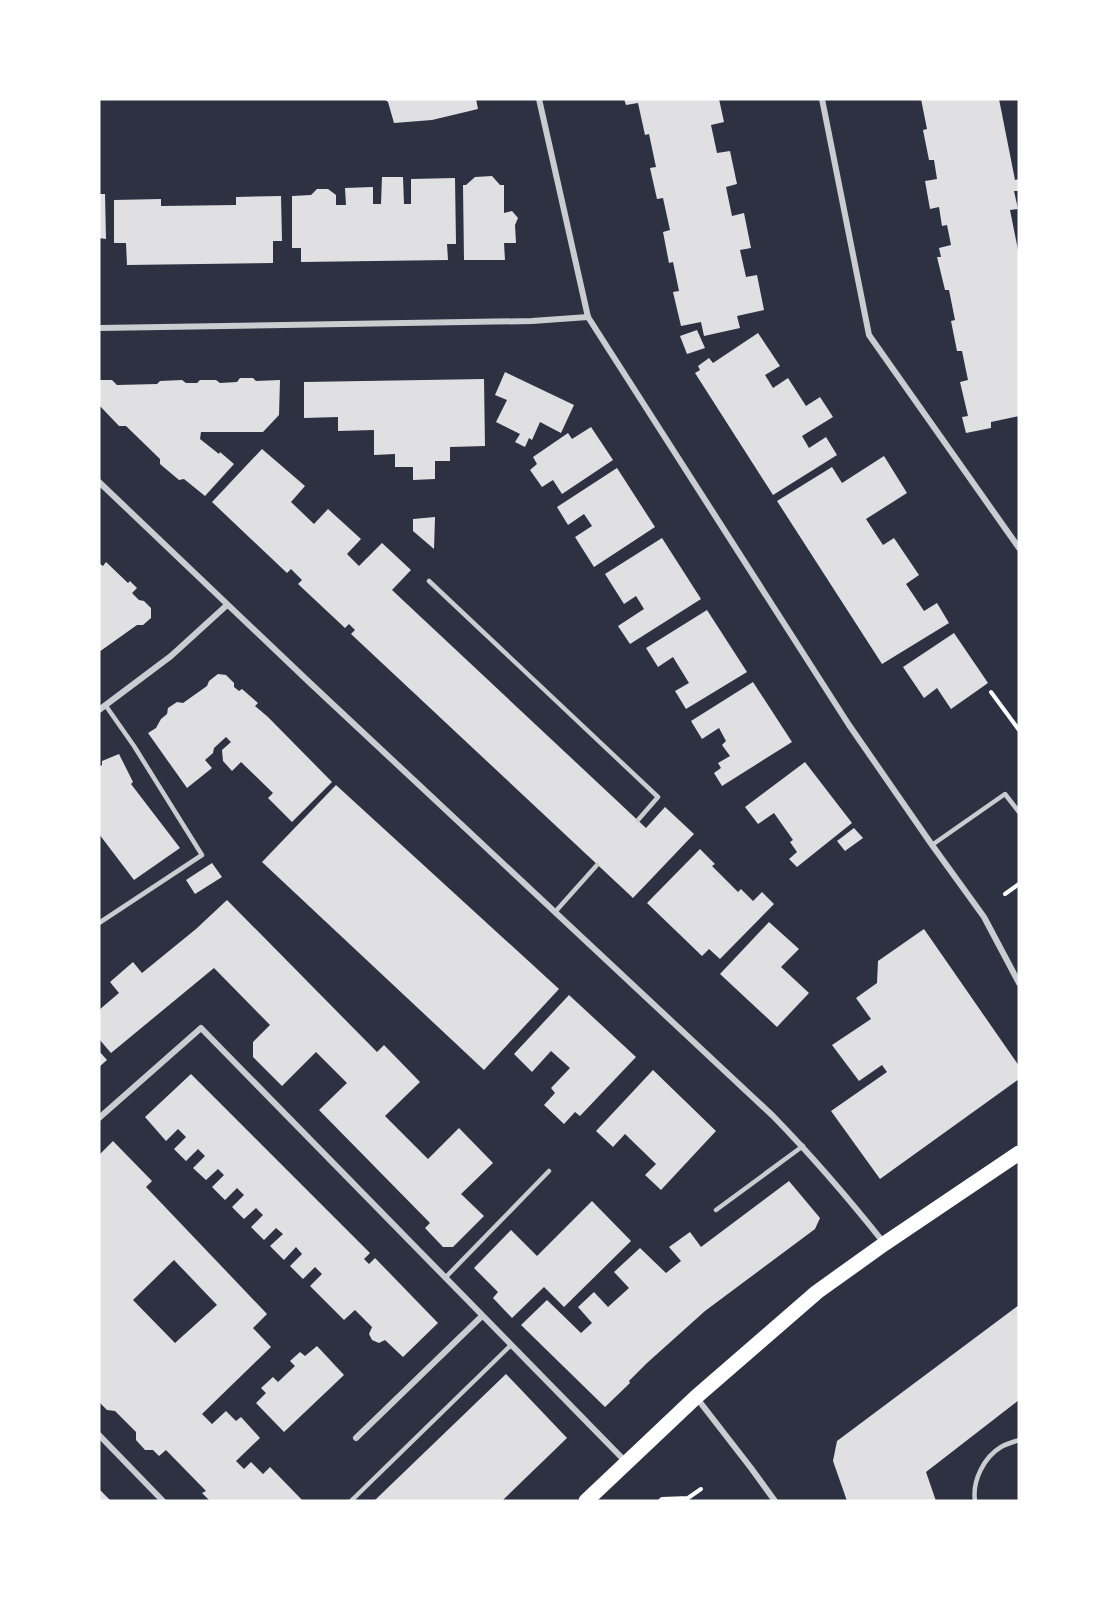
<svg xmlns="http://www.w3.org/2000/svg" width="1118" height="1600" viewBox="0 0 1118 1600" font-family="'Space Grotesk',sans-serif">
<rect width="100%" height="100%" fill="#2d3142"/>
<g fill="#e0e0e3" fill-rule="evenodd">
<polygon points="384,99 476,99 478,109 432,120 394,123 388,102"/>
<polygon points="624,99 719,99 724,122 711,125 717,153 730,151 737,184 726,187 732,216 744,213 751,248 740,250 746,277 757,275 764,310 737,316 740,328 704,336 701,322 681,326 673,292 679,291 673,262 669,263 663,232 670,230 663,198 657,199 650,168 656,167 649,134 645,135 638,103 626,105"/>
<polygon points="921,99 999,99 1015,180 1019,179 1019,191 1014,191 1018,209 1010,210 1019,255 1019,416 991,422 991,428 966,433 962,417 968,416 960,382 968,380 962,351 957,351 951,321 955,320 949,290 945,290 937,257 941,257 939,248 951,245 947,225 942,226 939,207 930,209 925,181 937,179 934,160 929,160 923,130 927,129"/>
<polygon points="492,176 500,185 504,185 504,213 512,211 518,218 515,225 516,243 504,243 505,260 464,260 463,185 466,185 475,177"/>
<polygon points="382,177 403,177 404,204 411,204 411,179 455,178 456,244 447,244 448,260 301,262 301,248 292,248 292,196 311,195 317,189 328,189 336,195 336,205 346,205 345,188 373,187 373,204 381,204"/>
<polygon points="99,194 105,194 106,239 99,238"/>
<polygon points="281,196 282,241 273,241 273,263 127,265 126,243 114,243 114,200 161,199 161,206 236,205 236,197"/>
<polygon points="697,330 705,348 687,354 680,336"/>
<polygon points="758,333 780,366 765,375 773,388 788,378 806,406 820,397 833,417 802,436 809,448 826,437 837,455 773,495 695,373 700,370 698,366 709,358 713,363"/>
<polygon points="505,372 574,405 561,433 540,422 532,440 529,438 525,447 515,442 520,434 496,422 507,400 495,395"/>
<polygon points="240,378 253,378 256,381 280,380 279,415 263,432 201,432 200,439 219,454 220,452 234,464 205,496 184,479 179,480 160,464 160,459 126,426 119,426 99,405 99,380 112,380 117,385 157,384 160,381 182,380 186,383 197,383 200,380 216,380 220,383 237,382"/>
<polygon points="484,379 485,446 450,447 450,461 435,461 435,479 413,480 413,467 395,467 395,454 374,455 374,430 338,431 338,417 304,418 304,382"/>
<polygon points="591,427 613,460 562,494 553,480 542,487 530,470 537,464 533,457 568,433 572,439"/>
<polygon points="262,449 305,486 291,502 314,524 328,509 361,539 347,554 359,566 382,543 411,570 392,590 646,828 665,807 694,834 633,898 351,634 355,630 349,624 345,628 298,584 302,580 291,569 287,573 212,502"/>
<polygon points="884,456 907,493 866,519 883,545 894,538 919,575 906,584 924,611 937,603 949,623 882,664 777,501 832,467 842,483"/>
<polygon points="617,468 655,527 594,567 575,537 592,526 584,514 568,525 557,507"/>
<polygon points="435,517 434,549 413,531 413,519"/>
<polygon points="662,538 701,599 630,644 618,626 644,609 636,596 624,604 605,574"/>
<polygon points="106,562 128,583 130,581 137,588 132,593 139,600 144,601 151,608 151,618 143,625 137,625 99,652 99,563 103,566"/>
<polygon points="707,610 747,672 686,709 675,691 689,683 673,657 658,667 646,648"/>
<polygon points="954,633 988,683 951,709 937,688 924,698 903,667"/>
<polygon points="218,674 226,675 234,683 234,687 239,691 242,689 258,703 255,706 268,717 332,782 292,822 268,798 273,793 241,762 232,771 223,761 222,750 231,742 226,737 214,748 213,753 205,760 212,768 187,788 148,733 156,728 161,719 167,714 168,708 177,702 183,703 207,686 209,681"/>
<polygon points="753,682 792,742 722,786 714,773 721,768 718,763 730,756 722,745 726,741 719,728 702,739 691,721"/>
<polygon points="119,754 133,782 131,784 180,848 134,880 99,834 99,767 102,765 102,761"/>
<polygon points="805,762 852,823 797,867 789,859 797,852 790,842 793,840 774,813 758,824 745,807"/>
<polygon points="336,785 559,989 484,1070 262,862"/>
<polygon points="854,828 863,838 845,851 837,841"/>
<polygon points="700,849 715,864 712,866 738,892 741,889 753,901 762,892 774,904 720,959 709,949 702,956 647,903"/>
<polygon points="212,863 222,877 195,894 186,880"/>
<polygon points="227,900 377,1052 384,1045 420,1082 385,1116 428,1159 459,1128 493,1163 461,1194 484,1216 453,1247 443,1247 425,1228 430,1223 319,1110 347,1083 316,1052 282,1086 253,1057 253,1042 270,1025 214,968 111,1053 99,1039 99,1010 119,993 110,982 133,962 142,973 196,929"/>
<polygon points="769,922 799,949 781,967 809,993 777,1027 720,974"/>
<polygon points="924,929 1019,1066 1019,1079 880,1179 831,1111 887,1072 882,1065 859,1081 832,1045 871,1019 856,998 877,983 878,961"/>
<polygon points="569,995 636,1057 580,1116 575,1112 564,1124 544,1105 555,1093 551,1088 570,1068 551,1051 532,1072 514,1054"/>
<polygon points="99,1051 107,1060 99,1067"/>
<polygon points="653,1070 716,1131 661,1190 645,1175 656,1164 625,1134 613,1147 596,1131"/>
<polygon points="191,1074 370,1253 364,1259 369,1264 375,1258 438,1323 403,1357 385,1340 379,1343 372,1340 369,1334 372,1327 355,1310 344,1320 310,1286 322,1274 315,1267 303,1279 290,1266 302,1254 296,1247 284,1260 270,1246 283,1234 276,1228 264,1240 251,1227 263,1215 256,1208 244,1219 232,1207 244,1195 237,1188 225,1200 212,1187 224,1175 218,1169 206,1180 193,1168 205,1156 198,1149 186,1161 174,1149 186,1137 178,1129 166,1141 145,1117"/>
<path d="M113,1141l39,40 -6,6 121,127 -14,14 18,19 -69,67 10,10 14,-13 10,10 5,-4 19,21 -24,23 8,8 7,-7 12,12 7,-7 33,34h-93l-8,-8 4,-2 -40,-41 -7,6 -6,-6h-8l-9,-10v-8l-21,-21 -8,-1 -8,-8v-247zM174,1260l43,45 -42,38 -42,-43z"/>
<polygon points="789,1181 820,1218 815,1229 705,1311 647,1363 629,1381 630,1383 605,1407 521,1325 547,1300 581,1333 592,1323 578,1307 594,1292 608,1307 629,1288 614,1272 640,1248 666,1273 681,1261 669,1247 690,1232 701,1247"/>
<polygon points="592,1201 631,1241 564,1307 544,1287 512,1318 493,1298 498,1292 474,1268 511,1230 537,1256"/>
<polygon points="1019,1305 1019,1400 926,1472 936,1501 847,1501 833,1461 837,1441"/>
<polygon points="317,1346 344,1375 284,1432 256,1403 266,1393 261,1388 273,1377 278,1382 295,1366 290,1361 300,1352 305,1356"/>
<polygon points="506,1374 567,1438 506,1497 502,1501 374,1501"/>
<polygon points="99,1489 111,1501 99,1501"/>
</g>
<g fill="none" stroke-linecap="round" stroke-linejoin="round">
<g stroke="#fff" stroke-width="4">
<polyline points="991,692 1019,730"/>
<polyline points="1005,894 1019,884"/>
<polyline points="660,1501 662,1499 688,1498 701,1489"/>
</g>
<g stroke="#caccd0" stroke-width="4.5">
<polyline points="429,581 658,797 638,820"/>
<polyline points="932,845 1005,794 1019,812"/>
<polyline points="555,912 597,865"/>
<polyline points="99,923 202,855 134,746 106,706"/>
<polyline points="716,1210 803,1146"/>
<polyline points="445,1278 549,1171"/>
<polyline points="351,1501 511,1345"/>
<path d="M975,1501c-3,-20 9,-44 26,-54 5,-3 12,-5 18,-7"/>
</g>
<g stroke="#caccd0" stroke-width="6">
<polyline points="539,99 588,317 849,725 932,845 984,917 1019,983"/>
<polyline points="822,99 869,335 1019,548"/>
<polyline points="99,328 532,321 588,317"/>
<path d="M99,482l210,200 464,434c39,40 76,83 111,127"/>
<polyline points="99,710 171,656 227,605"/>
<polyline points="99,1118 201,1028 626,1462"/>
<polyline points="696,1397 751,1468 775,1501"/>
<polyline points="99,1435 163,1501"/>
<polyline points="356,1438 482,1316"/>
</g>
<polyline stroke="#fff" stroke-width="15" points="586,1501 696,1397 817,1292 884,1244 1019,1153"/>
</g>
<rect width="1118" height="1600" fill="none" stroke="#ffffff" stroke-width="201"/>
</svg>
